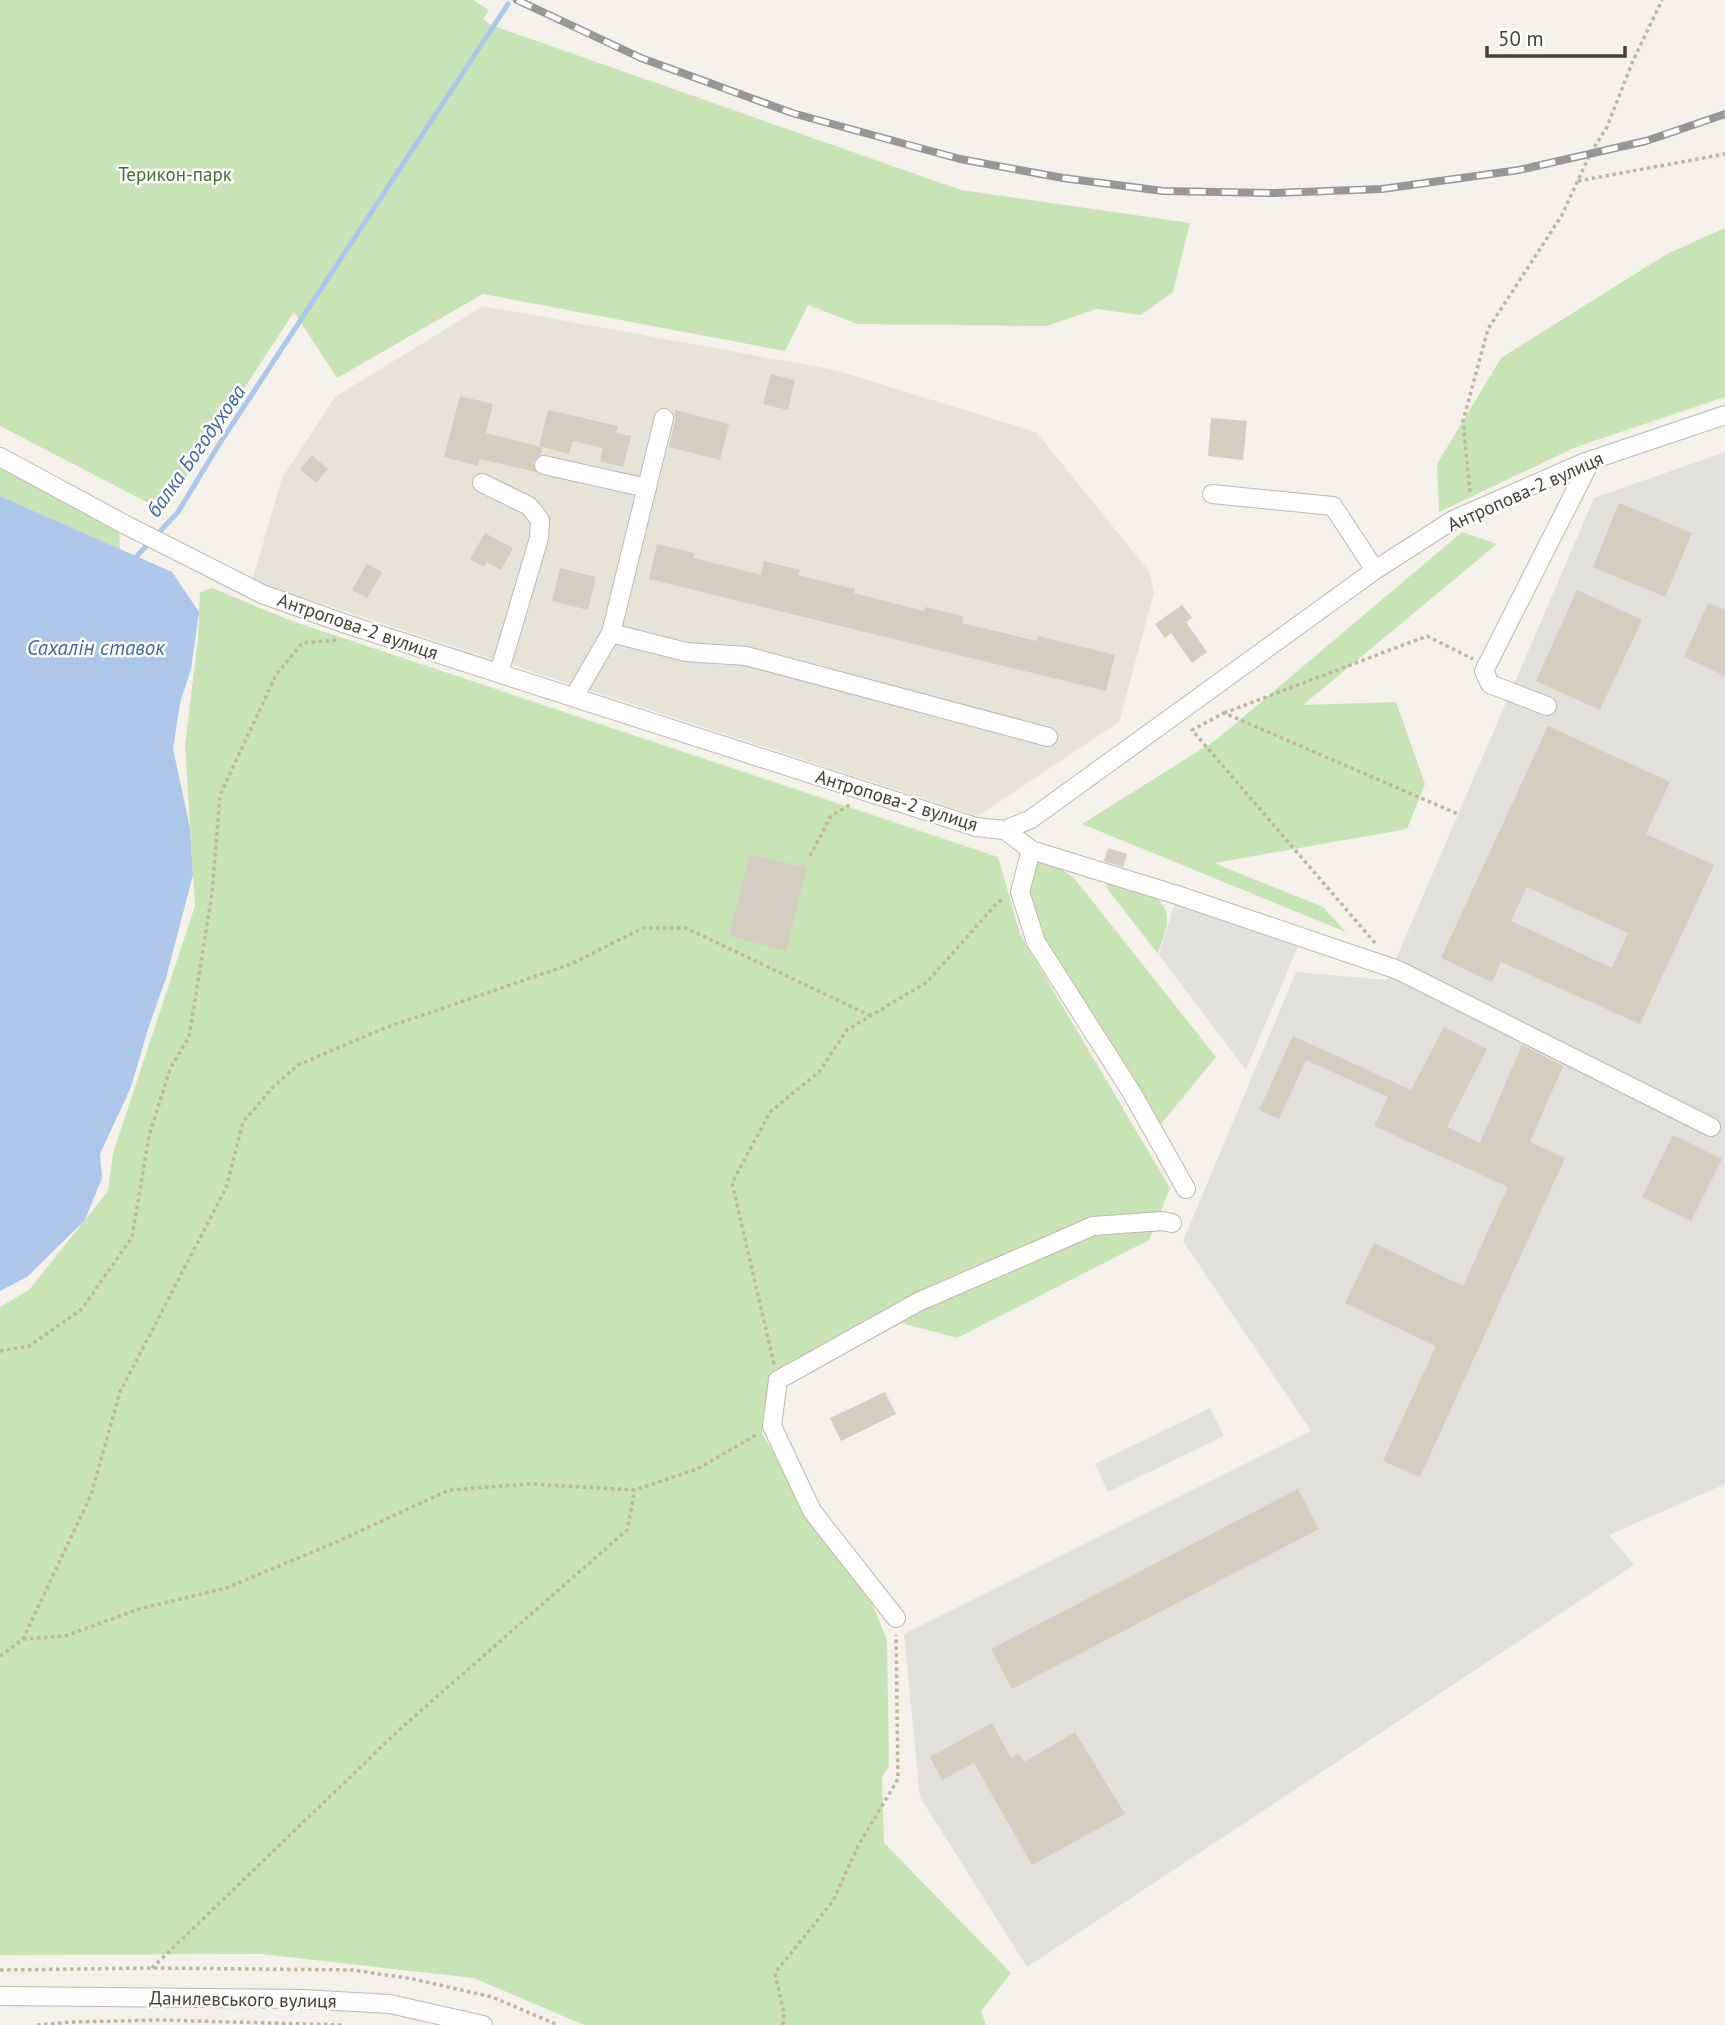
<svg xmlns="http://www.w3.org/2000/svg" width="1725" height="2025" viewBox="0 0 1725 2025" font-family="'PT Sans',sans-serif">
<rect width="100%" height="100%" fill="#f3f1e9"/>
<polygon fill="#e6e4d8" points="483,306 835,370 1036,432 1149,571 1154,593 1119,722 978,816 252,581 282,478 335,397"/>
<g fill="#e2e0da">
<polygon points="1725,452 1725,1484 1609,1535 1634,1565 1027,1967 920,1797 904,1634 1311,1431 1183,1241 1296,972 1387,980 1594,498"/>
<polygon points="1210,1408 1224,1436 1108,1492 1095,1464"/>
</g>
<g fill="#c8e3b6">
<polygon points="0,0 473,0 489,10 483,19 491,25 961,190 1190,223 1173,292 1141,315 1096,309 1047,326 858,324 808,305 785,351 483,294 337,378 294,312 164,511 0,426"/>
<polygon points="1725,228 1725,397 1576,447 1439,512 1437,464 1501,358 1667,254"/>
<polygon points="0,467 119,531 120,549 0,496"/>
<polygon points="1462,532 1497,544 1303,705 1396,702 1425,784 1407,829 1214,863 1323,907 1346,932 1082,824 1216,740"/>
<polygon points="212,588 289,620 998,857 1020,934 1170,1188 1149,1240 957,1338 875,1316 770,1376 762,1434 842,1562 863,1581 887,1640 889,1766 882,1777 884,1843 1011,1973 981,2011 986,2025 584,2025 474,1978 261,1954 0,1955 0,1307 29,1290 108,1191 113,1153 195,906 185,745 198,639 200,592"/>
<path d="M1035,860l22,6 17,12 142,179 -55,67 -123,-184c-7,-30 -12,-50 -3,-80z"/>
<path d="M1107,883l49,15c20,16 8,35 2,56l-52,-67z"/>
</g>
<polygon fill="#e2e1dd" points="1177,895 1302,937 1246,1070 1159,955"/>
<polygon fill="#acc7e9" points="0,496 172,572 199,612 191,669 180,703 173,749 190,828 193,875 166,978 148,1029 131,1087 100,1154 102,1178 85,1220 27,1277 0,1291"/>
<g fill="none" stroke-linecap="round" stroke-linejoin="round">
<polyline stroke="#acc7e9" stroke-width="5" points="134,563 136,557 178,512 218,446 508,4"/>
</g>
<g fill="#d3cec0" fill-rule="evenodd">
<polygon points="771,374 795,380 788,410 763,404"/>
<polygon points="460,396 493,404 486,433 542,447 541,454 533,462 536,472 480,459 478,466 444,457"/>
<polygon points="548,410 618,426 616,433 631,436 623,467 600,461 603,448 573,441 569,454 539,446"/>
<polygon points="675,410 729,424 720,460 669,447 675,421"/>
<polygon points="1211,418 1247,421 1243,460 1208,456"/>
<polygon points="312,455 328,469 316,483 300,469"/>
<polygon points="1619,503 1692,533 1665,597 1593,567"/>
<polygon points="485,533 513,548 501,570 487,562 484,567 470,559"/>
<polygon points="657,544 695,553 693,558 761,575 764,561 800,570 798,575 855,589 854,593 924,611 925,607 963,616 962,623 1037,641 1038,636 1115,655 1106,691 649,579"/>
<polygon points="367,564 382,572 367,598 352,590"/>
<polygon points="560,568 596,577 588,610 552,601"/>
<polygon points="1577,590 1642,620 1600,710 1536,681"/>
<polygon points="1708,603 1725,610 1725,676 1684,657"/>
<polygon points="1182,605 1192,618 1186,622 1207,652 1192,663 1171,633 1165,638 1155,624"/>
<path d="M1548,726l122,56 -24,52 68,31 -74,159 -139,-62 -9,20 -51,-24zM1527,887l101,46 -16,35 -101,-47z"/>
<polygon points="1108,848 1127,854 1123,867 1104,861"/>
<polygon points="750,854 807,868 786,951 729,936"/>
<polygon points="1444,1027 1487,1049 1447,1127 1480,1143 1522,1045 1563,1066 1530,1142 1565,1158 1420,1477 1383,1461 1436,1346 1345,1303 1374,1243 1463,1286 1508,1187 1374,1126 1388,1097 1306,1060 1279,1119 1259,1110 1293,1036 1411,1090"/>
<polygon points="1673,1135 1722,1159 1691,1221 1642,1197"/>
<polygon points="885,1392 896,1414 841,1441 830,1418"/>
<polygon points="1298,1489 1319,1529 1012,1689 991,1649"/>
<polygon points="992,1723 1011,1758 1019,1754 1024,1762 1075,1732 1125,1814 1032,1865 974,1763 942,1780 930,1757"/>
</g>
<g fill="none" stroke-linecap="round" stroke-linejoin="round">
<defs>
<g id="minor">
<polyline points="0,457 124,524 262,594 346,624 976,827 1005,830 1031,819 1375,570 1453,520 1583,463 1725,415"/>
<polyline points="544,465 647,488"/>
<polyline points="482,483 529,506 540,520 539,538 499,673"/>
<polyline points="1212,494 1333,506 1375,570"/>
<polyline points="611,633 686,652 746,656 1048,737"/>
<polyline points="574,697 611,633 664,418"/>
<polyline points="1547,706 1490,684 1484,671 1591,460"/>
<polyline points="1005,830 1031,850 1177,895 1398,970 1711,1127"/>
<polyline points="1031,850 1020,892 1036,942 1132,1093 1186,1189"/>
<polyline points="896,1618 812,1511 772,1426 778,1380 918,1302 1093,1226 1163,1221 1172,1223"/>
<polyline points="0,1996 302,1999 390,2004 483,2025"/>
</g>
</defs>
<use href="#minor" stroke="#bdbaad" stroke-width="20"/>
<g stroke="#beb79f" stroke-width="3.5" stroke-dasharray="3.5 3.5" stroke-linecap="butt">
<polyline points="1578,181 1725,154"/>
<polyline points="1470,492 1463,421 1488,329 1562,215 1590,154 1607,127 1632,63 1662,0"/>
<polyline points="1224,713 1427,636 1473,659"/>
<polyline points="810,856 831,816 851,804"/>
<polyline points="1375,943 1192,730 1224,713 1458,814"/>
<polyline points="0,1351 29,1346 82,1309 132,1237 149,1136 170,1069 189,1037 212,894 220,795 276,675 302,643 337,640"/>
<polyline points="774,1364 732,1183 770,1112 819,1072 847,1030 927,982 998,902 1004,899"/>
<polyline points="23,1639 65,1636 139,1609 226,1588 334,1543 449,1490 529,1484 635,1490 697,1469 758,1434"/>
<polyline points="0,1656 23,1639 91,1495 120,1392 226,1188 243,1122 272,1088 298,1065 382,1029 571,964 643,928 686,928 871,1016"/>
<polyline points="152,1968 400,1729 627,1530 635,1490"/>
<polyline points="0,1970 152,1968 353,1970 413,1979 492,1997 558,2025"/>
<polyline points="37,2025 72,2022 160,2020 344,2025"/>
<polyline points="783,2025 784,2013 775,1973 833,1901 858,1846 898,1779 896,1635"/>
</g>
<use href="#minor" stroke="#fff" stroke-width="18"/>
<defs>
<polyline id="rail" points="517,0 641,58 792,113 960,159 1063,178 1163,191 1274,193 1382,189 1519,170 1646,141 1725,114"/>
</defs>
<use href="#rail" stroke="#979797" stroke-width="8"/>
<use href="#rail" stroke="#fff" stroke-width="5" stroke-dasharray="16" stroke-linecap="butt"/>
</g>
<g text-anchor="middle" stroke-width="5" stroke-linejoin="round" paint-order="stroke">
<g font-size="19" fill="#407231" stroke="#fff">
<text x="175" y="181">Терикон-парк</text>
</g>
<g font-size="19" fill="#464238" stroke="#fff">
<text transform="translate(1525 491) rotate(-24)" y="7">Антропова-2 вулиця</text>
<text transform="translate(358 626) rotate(19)" y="7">Антропова-2 вулиця</text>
<text transform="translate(897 800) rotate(17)" y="7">Антропова-2 вулиця</text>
<text transform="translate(243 1999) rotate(1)" y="7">Данилевського вулиця</text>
</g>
<g font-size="21" font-style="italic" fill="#3c6aa7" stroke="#fff">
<text transform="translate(196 451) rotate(-55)" y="7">балка Богодухова</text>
<text x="96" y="655">Сахалін ставок</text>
</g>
</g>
<path d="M1487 46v10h138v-10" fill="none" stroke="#464238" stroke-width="3.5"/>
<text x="1498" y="46" font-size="21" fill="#464238" stroke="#ffffff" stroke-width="5" paint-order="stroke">50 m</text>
</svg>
